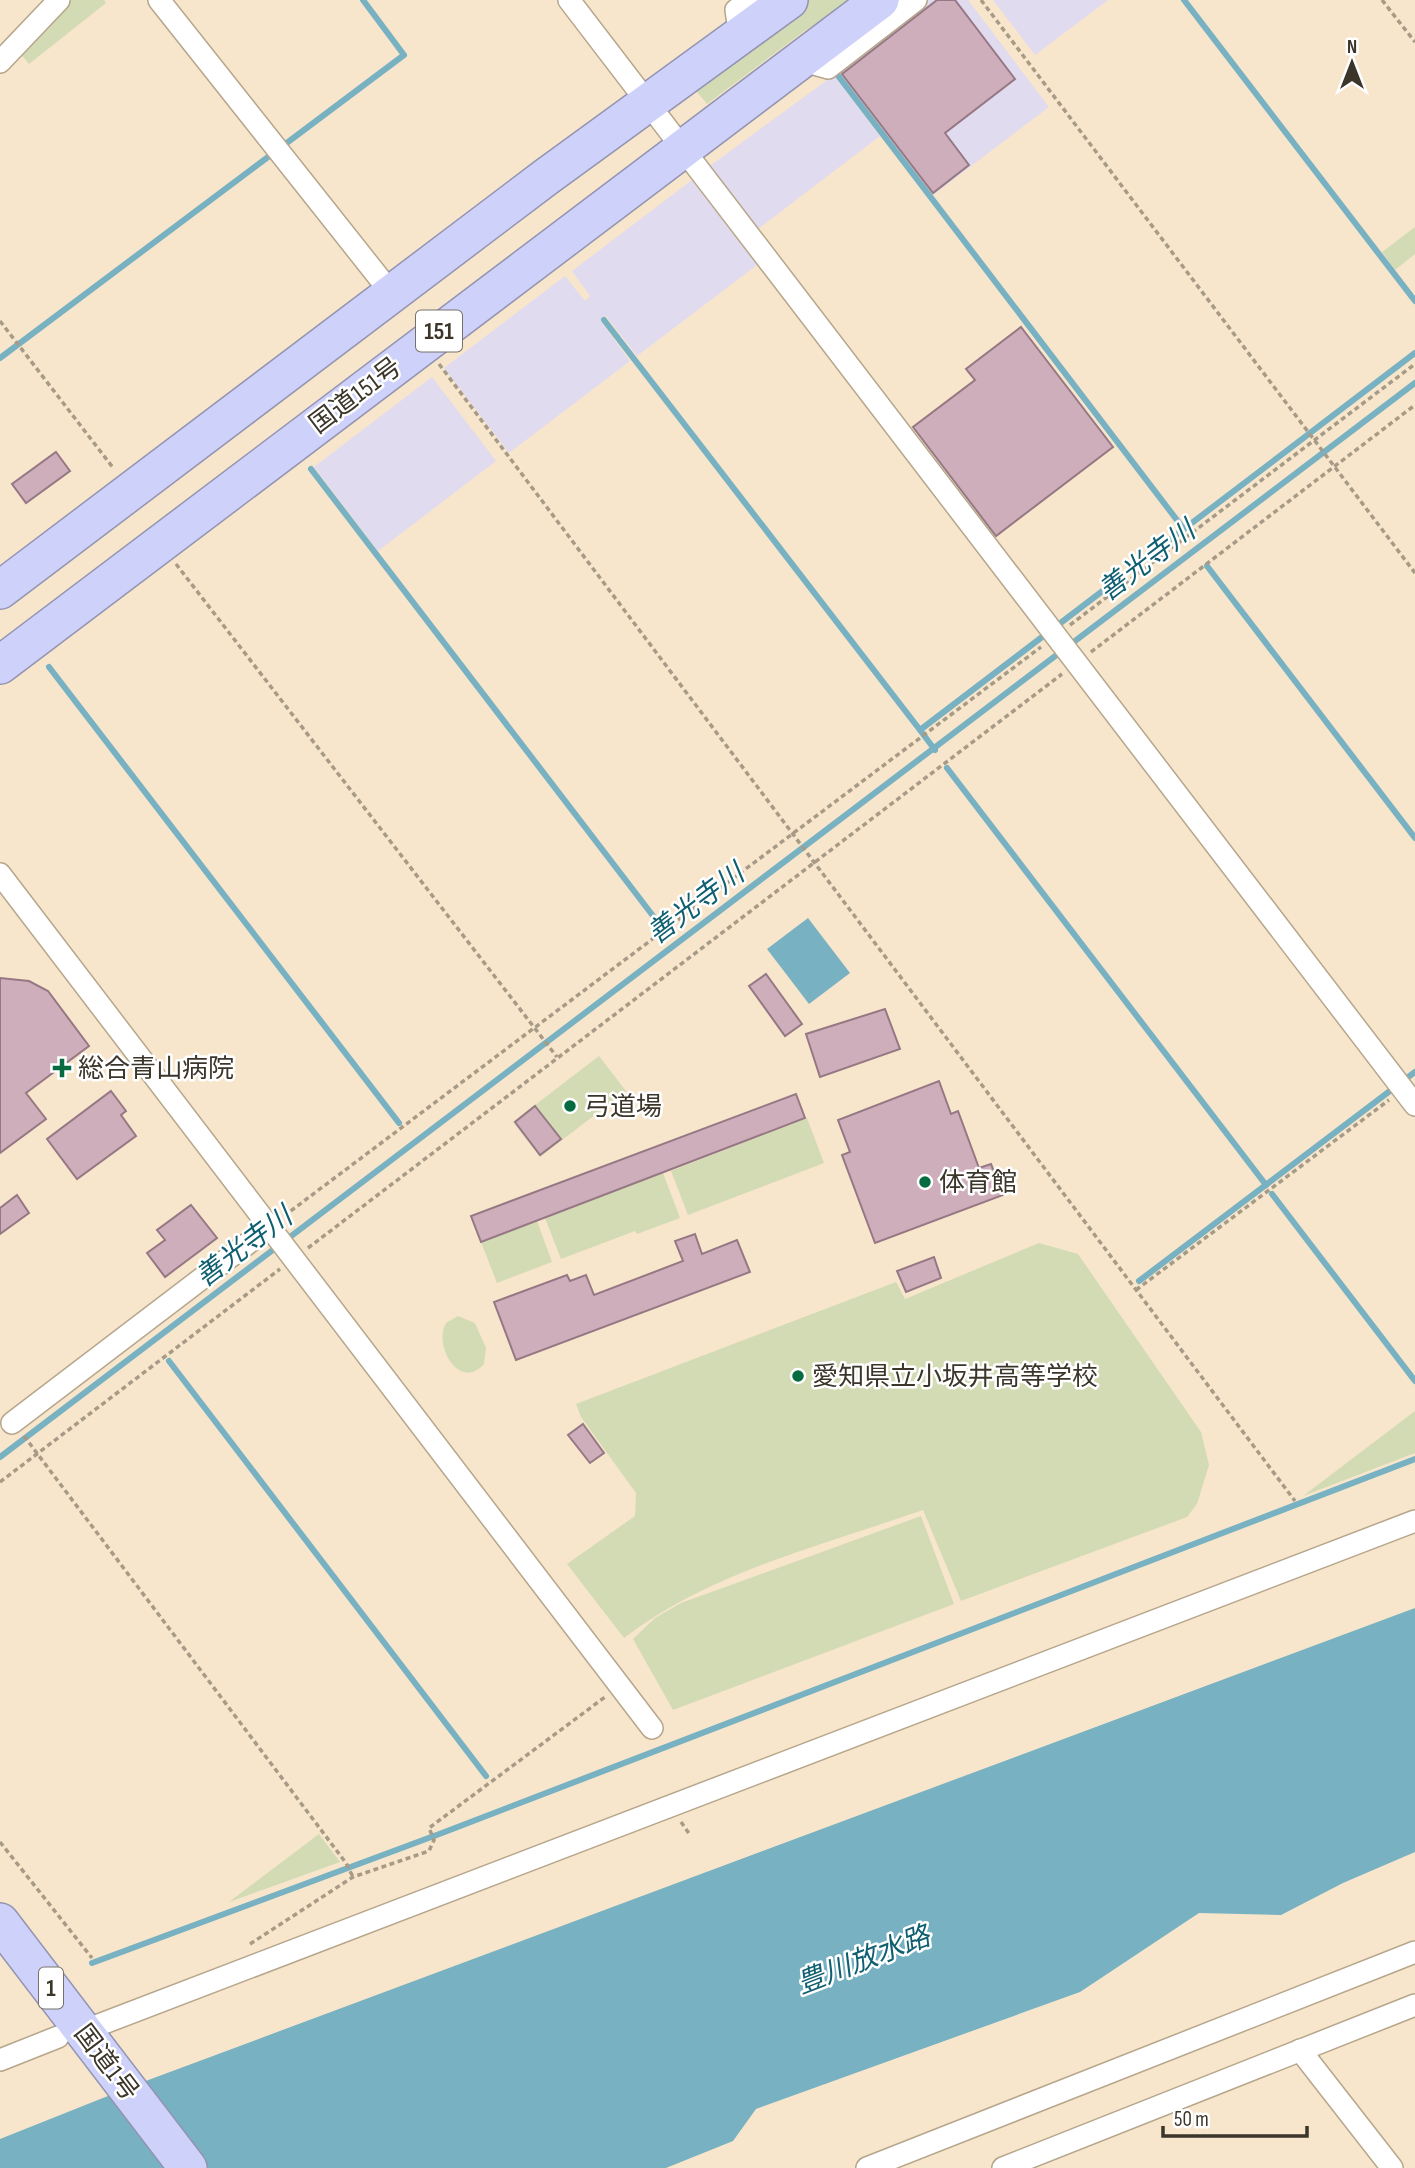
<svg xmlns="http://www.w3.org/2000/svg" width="1415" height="2168" viewBox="0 0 1415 2168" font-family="'Sofia Sans Condensed','Noto Sans JP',sans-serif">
<rect width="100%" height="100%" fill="#f7e6cb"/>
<g fill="#e1dbf0">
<polygon points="929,0 968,0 1049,107 933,195 837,70"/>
<polygon points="993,0 1108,0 1035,55"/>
<polygon points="834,75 880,136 758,229 710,166"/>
<polygon points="692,180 757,265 637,356 606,316 600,320 630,361 509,453 444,368 565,276 585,301 590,296 572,271"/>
<polygon points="432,377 496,461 378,551 314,467"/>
</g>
<g fill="#d3dbb4">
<polygon points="70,0 104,0 106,3 29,64 20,53"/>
<polygon points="795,0 853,0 803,32 707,104 688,81"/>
<polygon points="1415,227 1415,254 1395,270 1382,252"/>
<polygon points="599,1056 626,1091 540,1157 513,1122"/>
<polygon points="807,1118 824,1163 688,1215 671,1171"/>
<polygon points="663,1173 680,1218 637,1234 635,1231 561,1259 545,1218"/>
<polygon points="537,1221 552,1262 497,1283 481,1242"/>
<path d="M1039,1243l39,11 123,178 8,33 -12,39 -10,13 -226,84 -38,-91c-102,36 -213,62 -299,128l-57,-74 68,-48 1,-23 -55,-76 -5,-13 320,-122 9,17z"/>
<path d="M458,1316l17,7 11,25 -2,16c-25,28 -51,-19 -38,-41z"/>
<polygon points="1415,1411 1415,1453 1303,1496"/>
<polygon points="921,1516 954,1604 673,1710 633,1639 655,1618 681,1603"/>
<polygon points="319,1834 340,1862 229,1902"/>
</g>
<g fill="#77b1c2">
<polygon points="808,918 850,973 809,1004 767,949"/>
<polygon points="1415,1608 1415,1852 1343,1883 1281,1915 1199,1913 1080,1992 756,2109 733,2141 666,2168 0,2168 0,2139 143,2082"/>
</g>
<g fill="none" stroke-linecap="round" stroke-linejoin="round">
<g stroke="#77b1c2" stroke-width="6">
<polyline points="1184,0 1415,301"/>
<polyline points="836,73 1183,528"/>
<polyline points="604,320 920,730"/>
<polyline points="0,358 404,55 363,0"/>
<polyline points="311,469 660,925"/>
<polyline points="1207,566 1415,838"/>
<polyline points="49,667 399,1123"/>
<polyline points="935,750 920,730 1415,353"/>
<polyline points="947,768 1266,1185"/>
<polyline points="1272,1194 1415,1381"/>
<polyline points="1139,1281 1415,1072"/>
<polyline points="169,1361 486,1776"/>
<polyline points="0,1457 1415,383"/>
<polyline points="92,1963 442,1833 1415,1459"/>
</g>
</g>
<g fill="#ceaeba" stroke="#967884" stroke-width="2">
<polygon points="937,0 955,0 1015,79 945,133 969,165 933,193 842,74"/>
<polygon points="1021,327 1113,447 996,536 913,427 975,380 966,369"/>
<polygon points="56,452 70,471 26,503 12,484"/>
<polygon points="766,974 802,1024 785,1036 749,986"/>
<polygon points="0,978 29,981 48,991 89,1046 26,1093 46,1119 0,1153"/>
<polygon points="885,1009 900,1049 820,1077 806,1034"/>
<polygon points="939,1081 951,1114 958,1111 979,1168 991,1164 1003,1195 875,1243 842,1155 850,1152 838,1120"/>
<polygon points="111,1091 126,1111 121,1115 136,1136 77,1179 47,1139"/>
<polygon points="796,1094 805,1118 481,1242 471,1216"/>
<polygon points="535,1106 561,1139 540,1155 515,1122"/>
<polygon points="17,1195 29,1213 0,1234 0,1208"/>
<polygon points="191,1205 217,1238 165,1277 147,1253 165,1240 157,1230"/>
<polygon points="695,1234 702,1254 737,1240 750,1272 516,1360 494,1302 567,1275 570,1281 586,1275 594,1295 683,1261 675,1241"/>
<polygon points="934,1257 941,1278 906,1292 897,1271"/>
<polygon points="583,1424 604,1453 590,1463 568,1435"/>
</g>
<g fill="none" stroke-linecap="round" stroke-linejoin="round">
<defs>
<g id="minor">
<polyline points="159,0 392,294"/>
<polyline points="569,0 1415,1105"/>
<polyline points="740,37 736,10 749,0"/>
<polyline points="800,60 828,68 916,0"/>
<polyline points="0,62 59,0"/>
<polyline points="0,874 652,1728"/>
<polyline points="12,1423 268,1228"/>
<polyline points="83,2031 1415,1521"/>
<polyline points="1300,2050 1392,2168"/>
<polyline points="0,2060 58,2037"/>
<polyline points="867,2168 1415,1952"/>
<polyline points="1003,2168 1415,2005"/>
</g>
<g id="trunk">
<polyline points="0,590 546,177 789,0"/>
<polyline points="0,665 880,0"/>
<polyline points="0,1922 188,2168"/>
</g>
</defs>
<use href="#minor" stroke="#b6a68c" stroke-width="24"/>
<use href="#trunk" stroke="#9394b1" stroke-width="40"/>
<g stroke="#a79b87" stroke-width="3.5" stroke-dasharray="5 3.5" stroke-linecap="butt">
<polyline points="981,0 1415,573"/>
<polyline points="1382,0 1415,42"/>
<polyline points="0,321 114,469"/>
<polyline points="439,364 1295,1501"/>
<polyline points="176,564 557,1057"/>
<polyline points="1070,625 1415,364"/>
<polyline points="1091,652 1415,405"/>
<polyline points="284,1216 1041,647"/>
<polyline points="308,1248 1062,674"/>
<polyline points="1136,1290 1389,1100"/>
<polyline points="24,1436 346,1863 353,1877"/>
<polyline points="0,1482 280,1269"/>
<polyline points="681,1822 690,1835"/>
<polyline points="0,1842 92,1958"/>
<polyline points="250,1944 353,1877 429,1851 434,1840 429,1828 605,1697"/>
</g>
<use href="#minor" stroke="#fff" stroke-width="21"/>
<use href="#trunk" stroke="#ced2fb" stroke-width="37"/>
</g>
<g fill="#066b41" stroke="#fff" stroke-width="2.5">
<path d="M58.5 1057.5h7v7h7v7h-7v7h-7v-7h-7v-7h7z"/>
<circle cx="570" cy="1106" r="7"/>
<circle cx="925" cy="1182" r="7"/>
<circle cx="798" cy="1376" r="7"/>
</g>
<g text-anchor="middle" stroke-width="5" stroke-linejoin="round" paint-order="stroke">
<g fill="#fff" stroke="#76726a" stroke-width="2">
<rect x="416" y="310.5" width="46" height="41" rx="5"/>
<rect x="39" y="1967.5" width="24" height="41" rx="5"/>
</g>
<g font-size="24" font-weight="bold" fill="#3b352a">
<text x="439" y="339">151</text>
<text x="51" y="1996">1</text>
</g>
<g font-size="26" fill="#3b352a" stroke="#fff">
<text transform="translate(355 395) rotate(-37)" y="9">国道151号</text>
<text transform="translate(107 2062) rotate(53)" y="9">国道1号</text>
</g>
<g font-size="26" fill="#3b352a" stroke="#fff" text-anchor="start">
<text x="78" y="1077">総合青山病院</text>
<text x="584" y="1115">弓道場</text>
<text x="939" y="1191">体育館</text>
<text x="812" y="1385">愛知県立小坂井高等学校</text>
</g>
<g font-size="28" font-style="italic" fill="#0f5f71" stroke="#fff">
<text transform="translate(1146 560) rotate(-37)" y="10">善光寺川</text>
<text transform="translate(695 903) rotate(-37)" y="10">善光寺川</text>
<text transform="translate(243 1246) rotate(-37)" y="10">善光寺川</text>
<text transform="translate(863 1959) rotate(-21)" y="10">豊川放水路</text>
</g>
</g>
<g transform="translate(1352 63)" stroke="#ffffff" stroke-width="5" paint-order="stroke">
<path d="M0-5L12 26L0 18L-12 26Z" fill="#3b352a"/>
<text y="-10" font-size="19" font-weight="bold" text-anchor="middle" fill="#3b352a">N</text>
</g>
<path d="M1163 2126v10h144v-10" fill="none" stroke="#3b352a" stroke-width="3.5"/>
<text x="1174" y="2126" font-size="21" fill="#3b352a" stroke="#ffffff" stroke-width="5" paint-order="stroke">50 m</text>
</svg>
